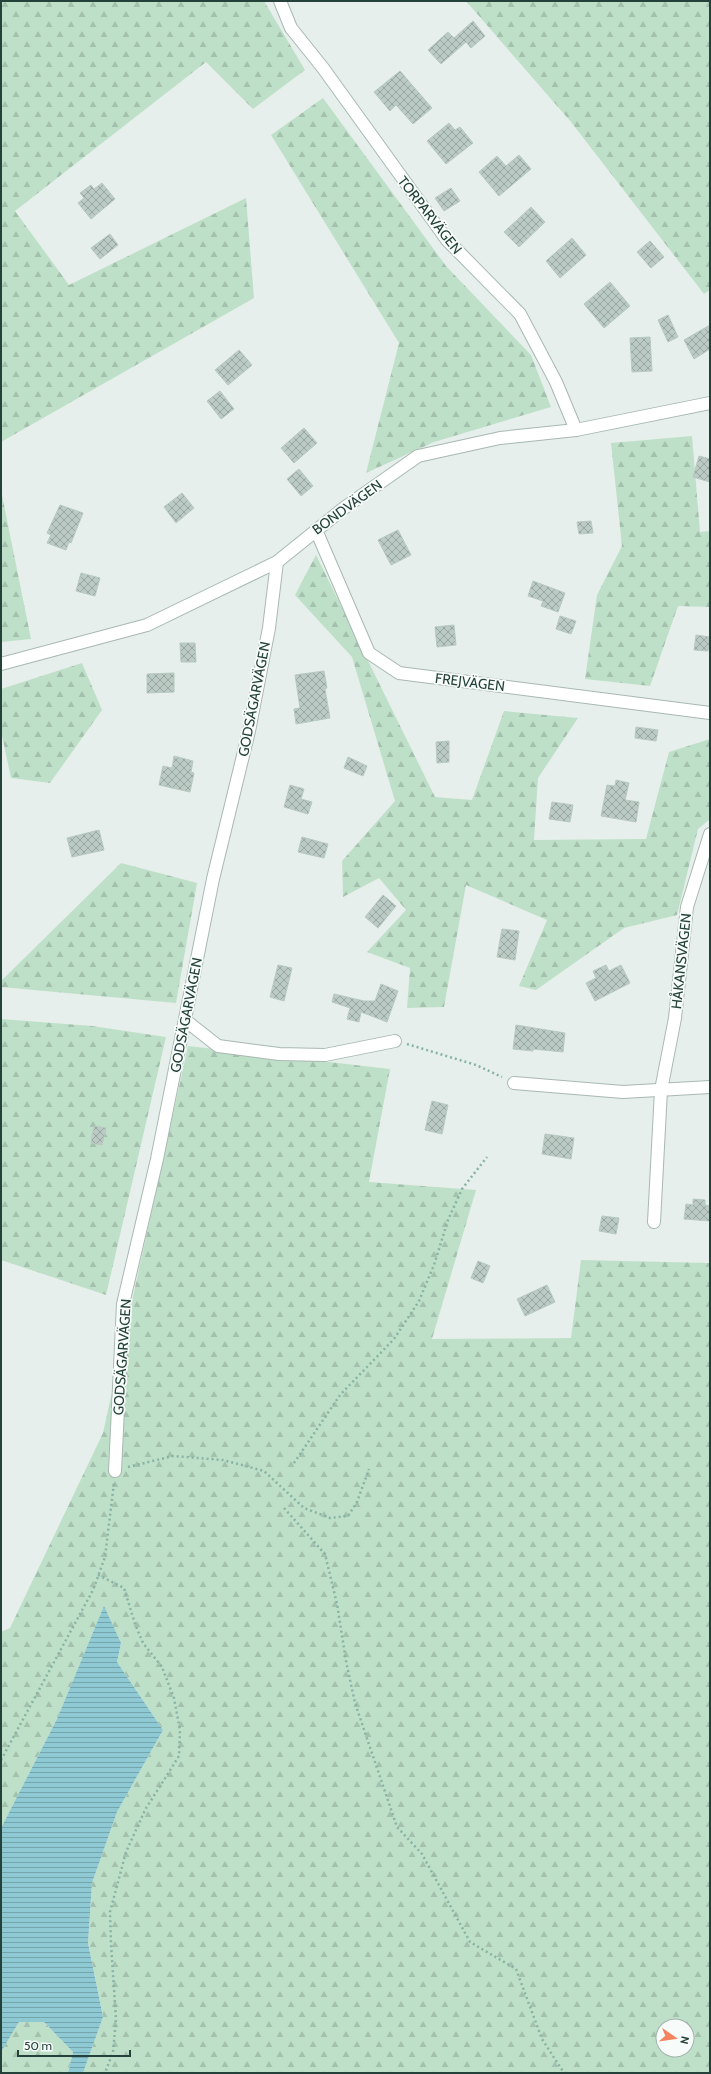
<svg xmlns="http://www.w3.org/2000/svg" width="711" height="2074" viewBox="0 0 711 2074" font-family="Cabin,sans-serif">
<defs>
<pattern id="forest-firs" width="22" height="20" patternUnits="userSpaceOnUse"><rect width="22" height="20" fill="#bfe0c8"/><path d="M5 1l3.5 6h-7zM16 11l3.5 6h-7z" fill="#a4c1ad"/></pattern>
<pattern id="water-rules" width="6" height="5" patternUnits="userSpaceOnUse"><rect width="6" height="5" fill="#8ec9d4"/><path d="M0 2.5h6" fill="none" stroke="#74a5ad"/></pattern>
<pattern id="building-cross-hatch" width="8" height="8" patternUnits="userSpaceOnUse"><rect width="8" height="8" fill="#bbcac4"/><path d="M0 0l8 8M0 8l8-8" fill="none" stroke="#98a6a0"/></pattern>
</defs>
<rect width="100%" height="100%" fill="#e6efeb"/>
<g fill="url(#forest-firs)" fill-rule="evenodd">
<polygon points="1,1 264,1 305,70 253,109 206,62 15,211 69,285 246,198 254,298 1,442"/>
<polygon points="466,1 710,1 710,290 704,294 571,122"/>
<polygon points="323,98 446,266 531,355 551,407 434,442 366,473 399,343 271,135"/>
<polygon points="692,436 700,532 710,531 710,607 678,606 650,686 585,679 597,595 622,546 611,443"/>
<polygon points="1,490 31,639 1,642"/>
<polygon points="316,555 435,797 472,800 504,711 578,718 538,778 534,840 646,839 669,752 710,739 710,819 698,829 677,915 624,928 536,990 519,986 547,920 466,885 444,1007 407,1008 410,968 367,952 406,910 379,878 343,897 342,861 395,801 352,657 295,595"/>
<polygon points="82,663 102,710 50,783 11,778 1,731 1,689"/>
<polygon points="121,863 197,883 176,1003 1,987 1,981"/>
<polygon points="1,1019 92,1026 166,1037 106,1295 1,1260"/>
<path d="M188,1046l202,23 -21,113 107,8 -44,149 139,-1 10,-78 129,3v810h-627l20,-56 -15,-74 4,-60 25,-71 46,-82 -46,-68 4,-19 -17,-36 -47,112 -56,109v-196l9,-4 93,-195zM663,2026h24v24h-24z"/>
<polygon points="19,2022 44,2022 73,2052 68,2073 1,2073 1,2052"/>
</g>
<polygon fill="url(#water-rules)" points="104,1606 121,1643 117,1662 163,1730 117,1812 92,1883 88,1943 103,2017 83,2073 68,2073 73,2052 44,2022 19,2022 1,2052 1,1828 57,1719"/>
<g fill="url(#building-cross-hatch)" stroke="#b8c9c2">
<polygon points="473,21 485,36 471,48 466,42 441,64 428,50 448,32 454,38"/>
<polygon points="400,71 432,108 413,124 396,105 390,111 374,92"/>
<polygon points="449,123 455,130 460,127 473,143 446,164 427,141"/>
<polygon points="519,155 531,169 499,196 479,172 497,156 506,166"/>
<polygon points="102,183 115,199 91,219 78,203 84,198 80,193 91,185 94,189"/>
<polygon points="451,188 460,201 444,211 435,198"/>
<polygon points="531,207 545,222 519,247 504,232"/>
<polygon points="110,234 118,245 100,259 91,248"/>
<polygon points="572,238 586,255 560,278 546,261"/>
<polygon points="650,241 664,257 651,268 637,252"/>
<polygon points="610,282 630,306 604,328 584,304"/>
<polygon points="668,315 678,337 668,342 658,320"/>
<polygon points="710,325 710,349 694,359 684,340"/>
<polygon points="650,337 652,371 632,372 630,338"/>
<polygon points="239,350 252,365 228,385 215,370"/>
<polygon points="220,391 234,409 221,419 207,401"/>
<polygon points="304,428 317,443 294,463 281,448"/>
<polygon points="699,456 710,459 710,482 693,477"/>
<polygon points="299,469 313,486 301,496 287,479"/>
<polygon points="182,493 194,508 176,523 164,507"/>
<polygon points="60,505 83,513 71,543 69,542 66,550 47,543 51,535 47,533"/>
<polygon points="591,521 593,533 579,534 577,522"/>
<polygon points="398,530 411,555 391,565 378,540"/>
<polygon points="81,573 100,578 95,596 76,591"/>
<polygon points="533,581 565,593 558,612 541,606 543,601 528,596"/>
<polygon points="560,616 576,621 571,634 556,629"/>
<polygon points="454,625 456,645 437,647 435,627"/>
<polygon points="696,635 710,637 708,651 694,650"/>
<polygon points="180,643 195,643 196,662 181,662"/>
<polygon points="324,671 327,688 325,689 330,718 296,724 294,709 300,708 295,675"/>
<polygon points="174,673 174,692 147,693 147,674"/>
<polygon points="636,727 658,730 656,741 635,738"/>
<polygon points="449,741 449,762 437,763 436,742"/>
<polygon points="174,756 193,761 191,772 194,773 190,792 159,785 163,766 172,768"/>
<polygon points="348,757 367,766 363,776 344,768"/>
<polygon points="616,780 629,783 625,800 639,802 636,822 601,816 607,785 615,786"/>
<polygon points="290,785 304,789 301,799 312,802 308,814 284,807"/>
<polygon points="552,802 573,805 570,822 549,819"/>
<polygon points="99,830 104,850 72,857 67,838"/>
<polygon points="302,837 328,844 324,858 298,852"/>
<polygon points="383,895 396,906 378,928 365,917"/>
<polygon points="502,929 519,931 515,960 497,957"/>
<polygon points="278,965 292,968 284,1001 270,997"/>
<polygon points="606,965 609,971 621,965 630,983 595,1001 586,983 596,978 593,971"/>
<polygon points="381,984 398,991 387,1022 361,1012 359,1022 347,1019 350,1008 332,1002 334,994 364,1001 375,1001"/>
<polygon points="516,1025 565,1033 563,1052 533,1049 533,1051 513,1049"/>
<polygon points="432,1101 448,1105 442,1134 425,1130"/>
<polygon points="94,1126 106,1128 102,1145 91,1143"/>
<polygon points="545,1134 574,1138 571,1159 542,1154"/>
<polygon points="693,1199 705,1200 705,1205 710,1206 710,1221 684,1219 686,1204 693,1205"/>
<polygon points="602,1216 619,1218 616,1234 599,1231"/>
<polygon points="478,1261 490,1266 483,1283 471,1278"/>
<polygon points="547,1285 555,1302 525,1316 517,1299"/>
</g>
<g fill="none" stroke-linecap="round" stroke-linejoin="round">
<defs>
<g id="minor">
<polyline points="280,1 291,28 323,68 447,240 520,314 556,382 576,430"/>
<polyline points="316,530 369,653 399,673 710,713"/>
<polyline points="1,664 147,625 277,562 344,508 418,456 500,438 576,430 710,403"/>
<polyline points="185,1020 218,1046 279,1054 325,1055 395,1041"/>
<polyline points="514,1083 623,1092 710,1087"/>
<polyline points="654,1222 661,1090 675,1018 687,907 710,834"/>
<polyline points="115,1471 123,1304 157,1159 213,879 249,731 269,628 277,562"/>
</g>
</defs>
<use href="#minor" stroke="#a8b8b2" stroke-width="14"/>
<g stroke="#86b3a5" stroke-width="2.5" stroke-dasharray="2 3" stroke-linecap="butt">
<polyline points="407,1044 476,1065 502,1077"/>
<polyline points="294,1463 340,1395 394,1339 419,1301 434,1265 448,1220 462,1189 487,1157"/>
<polyline points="128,1467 173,1456 223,1460 264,1471 304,1508 330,1518 348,1516 357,1502 369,1469"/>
<polyline points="284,1508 325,1554 337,1604 346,1661 355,1703 397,1827 422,1854 470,1942 516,1969 542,2039 564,2073"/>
<polyline points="98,1575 124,1588 135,1624 143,1643 162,1667 174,1698 180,1730 179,1756 145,1810 126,1852 110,1912 111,1944 116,2019 113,2052 105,2073"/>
<polyline points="1,1760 93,1590 105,1557 114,1483"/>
</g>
<use href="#minor" stroke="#fff" stroke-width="12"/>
</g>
<g text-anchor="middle" stroke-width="3.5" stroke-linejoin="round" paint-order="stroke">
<g font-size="14" fill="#24423a" stroke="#f7fbf9">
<text transform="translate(430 215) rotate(52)" y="5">TORPARVÄGEN</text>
<text transform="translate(347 507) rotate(-36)" y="5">BONDVÄGEN</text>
<text transform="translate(470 682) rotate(7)" y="5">FREJVÄGEN</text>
<text transform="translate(254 699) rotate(-79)" y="5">GODSÄGARVÄGEN</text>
<text transform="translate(681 961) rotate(-84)" y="5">HÅKANSVÄGEN</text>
<text transform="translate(186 1015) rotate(-79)" y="5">GODSÄGARVÄGEN</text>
<text transform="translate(122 1357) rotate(-86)" y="5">GODSÄGARVÄGEN</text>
</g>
</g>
<rect width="711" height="2074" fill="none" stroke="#24423a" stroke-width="4"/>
<g transform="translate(675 2038) rotate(103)"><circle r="19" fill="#f7fbf9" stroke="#a3b1ad"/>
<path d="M0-3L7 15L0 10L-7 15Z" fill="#f4845f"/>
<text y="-6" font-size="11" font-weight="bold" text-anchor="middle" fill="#24423a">N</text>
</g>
<path d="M18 2050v6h112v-6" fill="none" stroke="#24423a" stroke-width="2"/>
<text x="24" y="2050" font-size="12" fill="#24423a" stroke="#f7fbf9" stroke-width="3" paint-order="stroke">50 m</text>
</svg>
